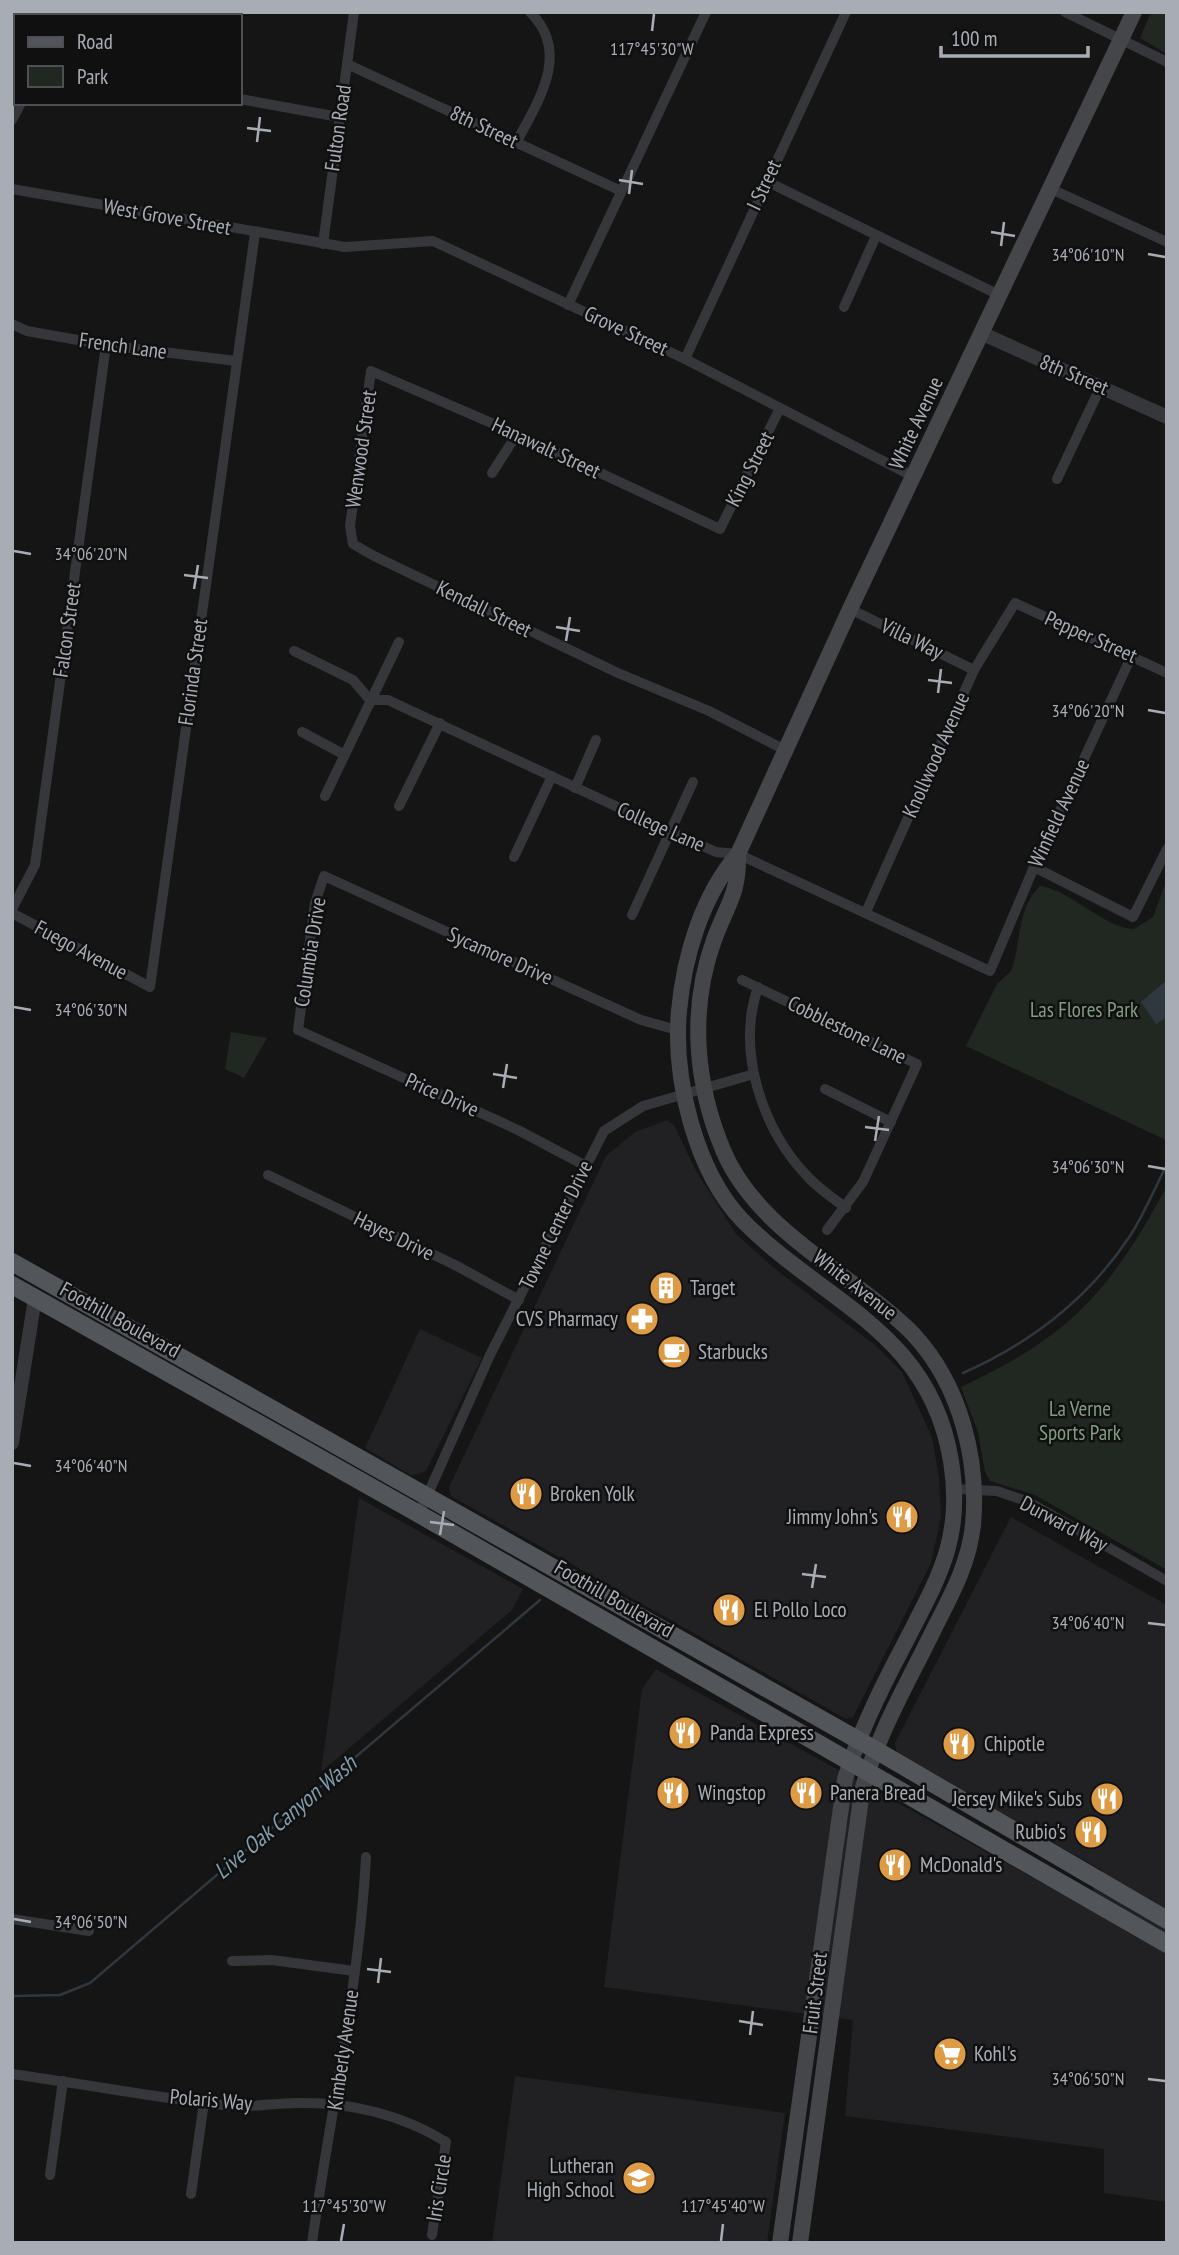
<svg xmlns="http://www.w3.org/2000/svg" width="1179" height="2255" viewBox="0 0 1179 2255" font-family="'PT Sans Narrow',sans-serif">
<rect width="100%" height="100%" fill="#151516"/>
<g fill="#212123">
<polygon points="667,1120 674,1125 696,1171 736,1234 774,1268 875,1345 902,1372 932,1437 939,1477 941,1517 931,1563 853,1717 846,1719 451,1496 449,1487 606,1156 635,1132"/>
<polygon points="420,1329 482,1358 426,1471 412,1476 365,1448"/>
<polygon points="359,1498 523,1589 512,1610 321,1772"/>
<polygon points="1011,1517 1167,1605 1167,2202 1104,2193 1104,2149 845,2116 853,2020 604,1987 642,1689 656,1669 1084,1906 1103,1871 897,1753 895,1743"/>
<polygon points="515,2076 785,2113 767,2243 492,2243"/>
</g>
<g fill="#212822">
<polygon points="1151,12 1167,12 1167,54 1140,38"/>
<path d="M1167,879l-1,261 -200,-94 31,-62 14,-13c11,-28 5,-62 29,-85 33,5 63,42 94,43l19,-12z"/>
<polygon points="231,1032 267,1038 244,1078 225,1069"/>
<path d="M1167,1186v384l-132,-75 -45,-14 -5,-9 -7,-40 -17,-45c110,-51 149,-96 206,-201z"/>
</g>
<polygon fill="#2f383e" points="1167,980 1167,1017 1156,1024 1141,1002"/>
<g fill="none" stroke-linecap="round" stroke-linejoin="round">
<g stroke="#2f383e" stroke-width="2.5">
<path d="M963,1373c68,-30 125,-74 167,-137 14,-22 25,-48 37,-72"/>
<polyline points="12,1996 60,1995 90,1983 540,1600"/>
</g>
<g stroke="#36373b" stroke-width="10">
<polyline points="1065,12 1167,62"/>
<polyline points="226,16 226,12"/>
<polyline points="347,64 621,191"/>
<polyline points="240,99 339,117"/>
<polyline points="12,120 21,103"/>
<path d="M517,141c22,-41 54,-89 13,-129"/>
<polyline points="766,181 999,295"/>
<polyline points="1049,188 1167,242"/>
<polyline points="12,189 345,247 433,241 685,359 914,477"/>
<polyline points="323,244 354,12"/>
<polyline points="568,305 706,12"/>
<polyline points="844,307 876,236"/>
<polyline points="12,324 27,331 106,345 236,361"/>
<polyline points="685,359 846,12"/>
<polyline points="779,410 720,529 517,434 371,371 350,526 353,544 374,556 618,673 709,711 785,750"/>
<polyline points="492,473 517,434"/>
<polyline points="1057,479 1101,386"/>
<polyline points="850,609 974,670"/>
<polyline points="294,651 353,680 370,700"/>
<polyline points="370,700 388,700 671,832 716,852 738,854 990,971 1034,867 1132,655"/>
<polyline points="302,732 343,754"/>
<polyline points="575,788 596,740"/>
<polyline points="325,796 399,642"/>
<polyline points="399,806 440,723"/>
<polyline points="514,857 552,776"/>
<polyline points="1034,867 1133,917 1167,849"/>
<polyline points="12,909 35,865 106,345"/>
<polyline points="866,912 974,670 1015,603 1167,673"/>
<polyline points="12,913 150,987 255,233"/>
<polyline points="632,915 693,782"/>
<polyline points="742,980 917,1064 863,1182 827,1230"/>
<path d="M758,987c-22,64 4,142 50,190 11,12 25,21 38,31"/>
<polyline points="825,1089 891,1122"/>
<polyline points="584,1165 518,1130 298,1030 315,903 324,876 641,1020 677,1030"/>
<polyline points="268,1175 455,1265 519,1300"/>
<polyline points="955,1489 997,1491 1029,1502 1167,1581"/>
<polyline points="419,1514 490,1355 604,1131 643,1106 754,1074"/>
<polyline points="12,1919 89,1931"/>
<polyline points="232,1961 272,1960 354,1971"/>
<path d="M12,2074c74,10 148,25 222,32 21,1 43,-3 64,-3 52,-1 105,12 148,39l-14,93"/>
<polyline points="50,2175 63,2081"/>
<polyline points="191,2194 204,2102"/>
<path d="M312,2243c18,-129 47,-256 54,-386"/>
</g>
<g stroke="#36373b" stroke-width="14">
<polyline points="981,333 1167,417"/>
<polyline points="12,1443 35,1298"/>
</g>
<g stroke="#44464a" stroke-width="16">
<path d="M738,854c1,41 -11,50 -24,86 -25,69 -19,143 9,210 24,58 81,97 129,133 21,16 44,33 62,52 46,50 65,124 59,190 -4,37 -20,67 -37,100 -26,54 -58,107 -74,166l-62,452"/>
<path d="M780,2243l65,-464c14,-46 35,-89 58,-132 34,-67 61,-107 48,-186 -21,-130 -127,-158 -208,-240 -48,-50 -70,-143 -64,-210 5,-55 23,-115 59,-157l112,-245 284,-597"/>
</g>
<g stroke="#525559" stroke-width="18">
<polyline points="12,1262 874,1749 1167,1920"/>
<polyline points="12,1285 419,1514 1167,1944"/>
</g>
</g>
<path fill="none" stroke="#a8adb5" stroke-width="2.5" d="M652,31l2,-17M247,128l24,3M257,142l3,-25M619,180l24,4M629,194l3,-24M991,232l24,4M1001,246l3,-24M1148,254l17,3M14,551l17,3M184,575l24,3M194,589l4,-24M556,627l24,4M566,641l4,-24M928,680l24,3M938,693l3,-24M1148,710l17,3M14,1007l17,3M493,1074l24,4M503,1088l4,-24M865,1127l24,3M875,1141l4,-25M1148,1166l17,3M14,1463l17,3M430,1522l24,3M440,1535l4,-24M802,1574l24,3M812,1588l4,-24M1148,1623l17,2M14,1919l17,3M367,1969l24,3M378,1983l3,-25M739,2021l24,4M750,2035l3,-24M1148,2079l17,2M341,2241l3,-17M721,2241l2,-17"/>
<defs>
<symbol id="building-disc" viewBox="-11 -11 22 22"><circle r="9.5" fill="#dd9b46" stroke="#101011"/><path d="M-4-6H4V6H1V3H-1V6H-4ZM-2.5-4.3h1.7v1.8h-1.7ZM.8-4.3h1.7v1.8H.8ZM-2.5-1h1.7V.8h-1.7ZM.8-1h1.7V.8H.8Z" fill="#fff"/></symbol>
<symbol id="pharmacy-disc" viewBox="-11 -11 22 22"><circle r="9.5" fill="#dd9b46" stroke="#101011"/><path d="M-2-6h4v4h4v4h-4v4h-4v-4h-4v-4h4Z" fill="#fff"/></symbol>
<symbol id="cafe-disc" viewBox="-11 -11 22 22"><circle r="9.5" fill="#dd9b46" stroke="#101011"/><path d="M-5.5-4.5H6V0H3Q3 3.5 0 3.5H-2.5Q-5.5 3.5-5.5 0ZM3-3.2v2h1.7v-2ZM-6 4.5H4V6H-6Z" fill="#fff"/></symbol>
<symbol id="restaurant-disc" viewBox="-11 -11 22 22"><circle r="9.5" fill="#dd9b46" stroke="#101011"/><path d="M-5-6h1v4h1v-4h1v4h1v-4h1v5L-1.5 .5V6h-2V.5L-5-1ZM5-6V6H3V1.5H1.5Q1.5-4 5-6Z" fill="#fff"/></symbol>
<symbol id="supermarket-disc" viewBox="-11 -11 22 22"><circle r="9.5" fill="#dd9b46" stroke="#101011"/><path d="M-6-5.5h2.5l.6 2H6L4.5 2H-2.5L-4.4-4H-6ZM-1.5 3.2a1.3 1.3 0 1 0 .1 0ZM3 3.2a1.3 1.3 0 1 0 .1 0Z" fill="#fff"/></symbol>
<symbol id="school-disc" viewBox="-11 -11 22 22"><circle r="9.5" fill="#dd9b46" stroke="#101011"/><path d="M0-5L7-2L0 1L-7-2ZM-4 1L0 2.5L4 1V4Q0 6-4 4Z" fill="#fff"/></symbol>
</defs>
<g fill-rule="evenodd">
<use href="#building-disc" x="647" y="1269" width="38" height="38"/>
<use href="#pharmacy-disc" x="623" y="1300" width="38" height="38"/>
<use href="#cafe-disc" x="655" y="1333" width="38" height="38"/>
<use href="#restaurant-disc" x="507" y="1475" width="38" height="38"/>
<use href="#restaurant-disc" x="883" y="1498" width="38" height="38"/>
<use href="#restaurant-disc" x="710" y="1591" width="38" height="38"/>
<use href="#restaurant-disc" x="666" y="1714" width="38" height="38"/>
<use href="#restaurant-disc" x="940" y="1725" width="38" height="38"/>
<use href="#restaurant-disc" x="654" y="1774" width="38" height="38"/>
<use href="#restaurant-disc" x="787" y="1774" width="38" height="38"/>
<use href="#restaurant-disc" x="1088" y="1780" width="38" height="38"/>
<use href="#restaurant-disc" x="1072" y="1813" width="38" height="38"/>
<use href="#restaurant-disc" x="876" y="1846" width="38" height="38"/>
<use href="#supermarket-disc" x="931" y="2035" width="38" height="38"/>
<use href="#school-disc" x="620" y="2159" width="38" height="38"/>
</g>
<g text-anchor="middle" stroke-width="5" stroke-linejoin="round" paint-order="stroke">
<g font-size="21" fill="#a8adb5" stroke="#101011">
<text transform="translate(484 127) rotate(25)" y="7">8th Street</text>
<text transform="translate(338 128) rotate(-82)" y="7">Fulton Road</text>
<text transform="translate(764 185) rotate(-65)" y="7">I Street</text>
<text transform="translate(167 217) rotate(10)" y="7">West Grove Street</text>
<text transform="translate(626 331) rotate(25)" y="7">Grove Street</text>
<text transform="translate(123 346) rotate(8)" y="7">French Lane</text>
<text transform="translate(1074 375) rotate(23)" y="7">8th Street</text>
<text transform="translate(916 423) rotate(-65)" y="7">White Avenue</text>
<text transform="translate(546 448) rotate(25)" y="7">Hanawalt Street</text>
<text transform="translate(361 449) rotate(-82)" y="7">Wenwood Street</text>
<text transform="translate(750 469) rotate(-63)" y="7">King Street</text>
<text transform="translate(484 609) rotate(26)" y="7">Kendall Street</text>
<text transform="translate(67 630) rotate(-82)" y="7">Falcon Street</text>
<text transform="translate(1091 637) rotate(24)" y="7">Pepper Street</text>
<text transform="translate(912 639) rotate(26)" y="7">Villa Way</text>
<text transform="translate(193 672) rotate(-82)" y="7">Florinda Street</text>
<text transform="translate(936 755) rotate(-66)" y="7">Knollwood Avenue</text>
<text transform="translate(1059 813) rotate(-65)" y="7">Winfield Avenue</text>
<text transform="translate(661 827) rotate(24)" y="7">College Lane</text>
<text transform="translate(81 950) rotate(28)" y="7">Fuego Avenue</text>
<text transform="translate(310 952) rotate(-81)" y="7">Columbia Drive</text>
<text transform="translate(500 956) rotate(24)" y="7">Sycamore Drive</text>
<text transform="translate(847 1030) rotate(26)" y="7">Cobblestone Lane</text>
<text transform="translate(442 1095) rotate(24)" y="7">Price Drive</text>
<text transform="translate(556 1225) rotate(-64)" y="7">Towne Center Drive</text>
<text transform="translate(394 1236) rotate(26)" y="7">Hayes Drive</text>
<text transform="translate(855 1285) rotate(38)" y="7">White Avenue</text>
<text transform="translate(120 1320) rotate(29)" y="7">Foothill Boulevard</text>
<text transform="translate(1064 1524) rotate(28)" y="7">Durward Way</text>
<text transform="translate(614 1599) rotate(30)" y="7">Foothill Boulevard</text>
<text transform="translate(815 1993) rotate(-83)" y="7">Fruit Street</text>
<text transform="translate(343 2050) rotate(-82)" y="7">Kimberly Avenue</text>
<text transform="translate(211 2100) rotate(5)" y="7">Polaris Way</text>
<text transform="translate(439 2188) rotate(-81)" y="7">Iris Circle</text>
</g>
<g font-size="21" fill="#829e81" stroke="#101011">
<text x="1084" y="1017">Las Flores Park</text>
<text x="1080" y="1416">La Verne<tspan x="1080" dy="24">Sports Park</tspan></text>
</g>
<g font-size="21" fill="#a8adb5" stroke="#101011" text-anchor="start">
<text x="690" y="1295">Target</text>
<text x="618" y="1326" text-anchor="end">CVS Pharmacy</text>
<text x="698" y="1359">Starbucks</text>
<text x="550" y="1501">Broken Yolk</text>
<text x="878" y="1524" text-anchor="end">Jimmy John's</text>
<text x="754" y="1617">El Pollo Loco</text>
<text x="710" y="1740">Panda Express</text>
<text x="984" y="1751">Chipotle</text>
<text x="698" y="1800">Wingstop</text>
<text x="830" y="1800">Panera Bread</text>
<text x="1082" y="1806" text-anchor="end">Jersey Mike's Subs</text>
<text x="1066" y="1839" text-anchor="end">Rubio's</text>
<text x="920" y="1872">McDonald's</text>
<text x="974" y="2061">Kohl's</text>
<text x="614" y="2173" text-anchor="end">Lutheran<tspan x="614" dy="24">High School</tspan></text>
</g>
<g font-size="23" font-style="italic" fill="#839dac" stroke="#101011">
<text transform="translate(285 1817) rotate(-40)" y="8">Live Oak Canyon Wash</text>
</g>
</g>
<g font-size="18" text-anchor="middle" fill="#a8adb5" stroke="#101011" stroke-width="5" stroke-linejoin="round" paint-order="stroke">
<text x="652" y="55">117°45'30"W</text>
<text x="1088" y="261">34°06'10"N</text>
<text x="91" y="560">34°06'20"N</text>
<text x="1088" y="717">34°06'20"N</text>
<text x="91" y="1016">34°06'30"N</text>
<text x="1088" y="1173">34°06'30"N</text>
<text x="91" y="1472">34°06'40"N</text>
<text x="1088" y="1629">34°06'40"N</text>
<text x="91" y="1928">34°06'50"N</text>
<text x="1088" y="2085">34°06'50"N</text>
<text x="344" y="2212">117°45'30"W</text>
<text x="723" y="2212">117°45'40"W</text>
</g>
<rect width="1179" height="2255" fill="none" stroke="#a8adb5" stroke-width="28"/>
<rect x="14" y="14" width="228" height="91" fill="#101011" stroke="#4d4f53" stroke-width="2"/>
<rect x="28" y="37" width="35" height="10" fill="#525559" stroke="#4d4f53" stroke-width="2"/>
<text x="77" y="49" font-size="21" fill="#a8adb5">Road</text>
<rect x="28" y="66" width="35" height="21" fill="#212822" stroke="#4d4f53" stroke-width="2"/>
<text x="77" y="84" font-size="21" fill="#a8adb5">Park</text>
<path d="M941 46v10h147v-10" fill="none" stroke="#a8adb5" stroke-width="3.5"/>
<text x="951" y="46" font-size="21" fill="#a8adb5" stroke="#101011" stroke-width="5" paint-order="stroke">100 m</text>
</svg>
